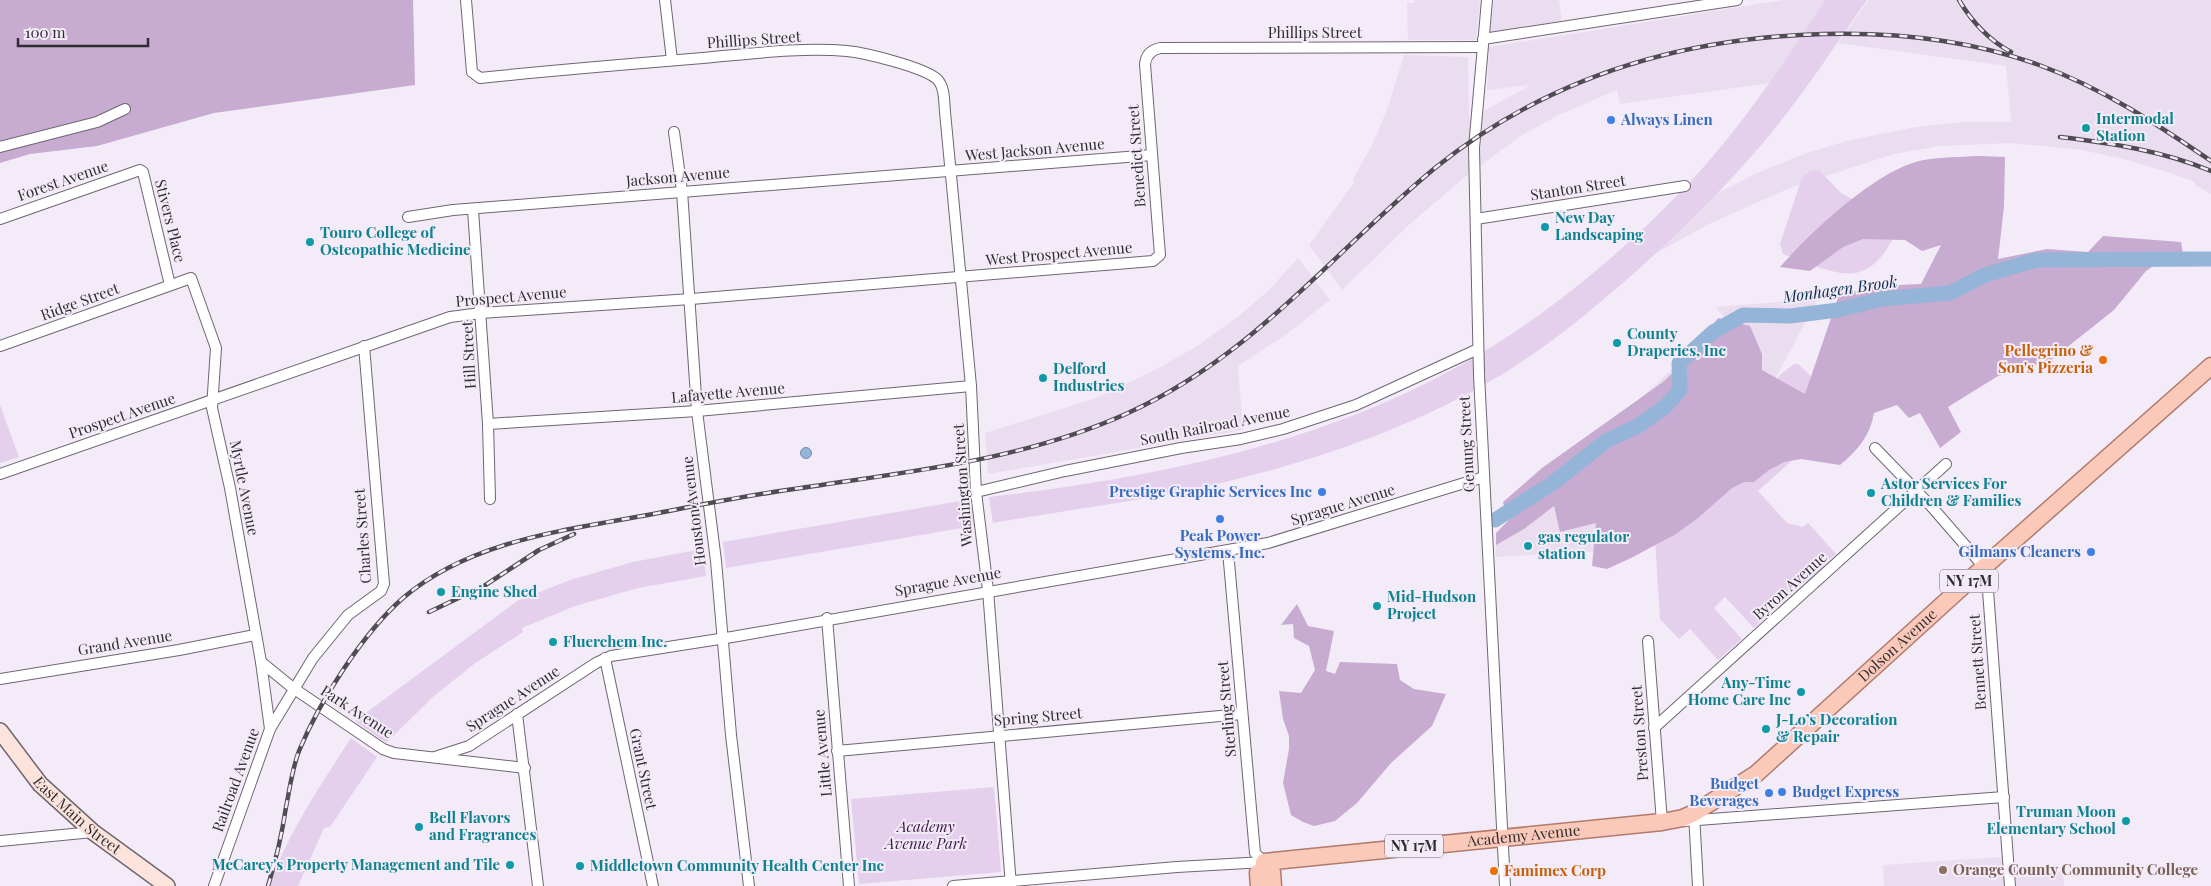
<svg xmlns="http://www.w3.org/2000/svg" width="2211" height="886" viewBox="0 0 2211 886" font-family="'Playfair Display',serif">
<rect width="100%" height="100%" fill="#f4ebf8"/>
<g fill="#ebddf0">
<polygon points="1414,0 1480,0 1476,40 1408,40 1407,3 1414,3"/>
<polygon points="1494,0 1559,0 1562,21 1490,32"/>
<polygon points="1783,0 1825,0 1770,83 1620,104 1617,90 1559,115 1522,135 1465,177 1411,223 1342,290 1309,245 1355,181 1352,181 1373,143 1388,107 1404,55 1468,57 1469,119 1531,85 1487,90 1489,47"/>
<polygon points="1869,0 2211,0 2211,194 2195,185 2195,182 2173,174 2128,160 2082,150 2012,143 1941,146 1894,154 1792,187 1709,224 1653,255 1716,194 1757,173 1801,155 1846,141 1916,127 1963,122 2011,122 2006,66 1838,43"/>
<polygon points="1298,258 1330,300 1288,333 1238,366 1243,430 988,474 985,433 1096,398 1161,367 1197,346 1240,315 1268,291"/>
<polygon points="1818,299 1741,443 1636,549 1496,557 1496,533 1726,319 1715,307"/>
<polygon points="2001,857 2005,879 2063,872 2064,886 1884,886 1883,865"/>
</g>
<g fill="#e4cfed">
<path d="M1825,0h42c-27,38 -52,77 -80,113 -48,62 -104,117 -163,169 -43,37 -87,73 -137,101 -73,42 -156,72 -238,93 -83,22 -171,32 -256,47l-4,-26c155,-18 316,-49 455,-123 91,-48 174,-116 244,-190 53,-56 95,-120 137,-184z"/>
<path d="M1819,170l22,23 41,22 11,23c-29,57 -62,32 -110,16l-3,-10 22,-67 8,-6z"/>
<polygon points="1794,364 1798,364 1859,422 1770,388 1781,374"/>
<polygon points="0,405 19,457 0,463"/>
<polygon points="1806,448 1758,491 1787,523 1803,527 1808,523 1836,554 1824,564 1827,569 1802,584 1754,628 1725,597 1714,608 1742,639 1718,660 1690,629 1679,639 1660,619 1651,477"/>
<polygon points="972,499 974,526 726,568 723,542"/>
<polygon points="702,549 706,576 638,588 575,606 522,628 523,632 474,664 433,697 386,743 355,721 517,601 570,580 633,562"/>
<path d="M351,738l26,19 -47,70 -6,1 -26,58h-29c19,-53 51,-100 82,-148z"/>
<polygon points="994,787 1001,872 859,884 851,799"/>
</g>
<g fill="#c7abd1">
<polygon points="0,0 413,0 415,85 214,113 97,146 30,154 0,163"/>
<path d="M1978,156l27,1 -1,50 -6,52 49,-10 41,3 15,-16 78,6 2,12 -18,4 -19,13 -32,39 -63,50 -53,16 -50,31 13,25 -21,16 -20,-35 -11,5 -12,-13 -23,8c-4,23 -16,37 -34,52l-39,-6 -17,3 -15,8 -15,12h-10l-12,6 -34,30 -22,16 -45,24 -24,11 -15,-3 4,-43 -36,9 -6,-26 -30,23 -28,16v-12l22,-22 -12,2 -3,-11 39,-34 121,-86 24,-23 31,-41 32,8 12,28v16l43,24 34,-99 37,-9 45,-2 20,-39 -19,6 -17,-11 -42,-1 -20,8 -33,24 -30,-4c30,-34 98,-99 144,-107 17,-3 36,-3 54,-4z"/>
<polygon points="1297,604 1308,626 1334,631 1326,671 1335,674 1340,662 1397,664 1400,680 1414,689 1446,694 1432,726 1391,763 1357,803 1335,821 1314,826 1303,822 1291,815 1283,783 1289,749 1289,736 1283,719 1279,691 1301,693 1315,670 1309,646 1294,638 1293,624 1281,625"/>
</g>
<circle fill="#94b5d8" stroke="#768ca6" cx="806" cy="453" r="5.5"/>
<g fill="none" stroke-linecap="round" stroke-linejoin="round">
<polyline stroke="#94b5d8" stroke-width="15" points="1495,520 1553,483 1606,441 1638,426 1665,407 1680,390 1679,363 1713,332 1743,315 1790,316 1838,310 1882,299 1950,293 1985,275 2036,260 2211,259"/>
<defs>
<g id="street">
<path d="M466,0l6,72 8,6c75,-8 149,-14 223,-20 47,-4 97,-11 144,-7 19,2 76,16 90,28 8,8 7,23 8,33l26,274 5,106 12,98 23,296"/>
<polyline points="665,0 672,60"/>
<polyline points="1487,0 1474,148 1479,375 1505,886"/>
<polyline points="1483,39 1737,0"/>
<polyline points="674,132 682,191 697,411 716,561 731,735 749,886"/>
<polyline points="0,147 97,122 125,109"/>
<polyline points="473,210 488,424 490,499"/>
<polyline points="408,217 453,210 1152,155"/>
<polyline points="0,219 140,170 143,172 170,285"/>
<polyline points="1476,219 1685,186"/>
<polyline points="0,346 191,278 216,348 212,408 230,488 261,662 270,729"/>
<polyline points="488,424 697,411 971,386"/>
<polyline points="1875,448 1931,506 1984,567 1987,577 2010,886"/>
<path d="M0,474l450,-157 31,-4 210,-14 462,-38 7,-6 -15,-191c1,-9 6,-14 15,-16l322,-1"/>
<polyline points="976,492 1065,471 1181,448 1241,439 1283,429 1356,405 1478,349"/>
<polyline points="1228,551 1255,853 1264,862"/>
<polyline points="827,618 849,886"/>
<polyline points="1648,641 1662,822 1666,822"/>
<polyline points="605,658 653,886"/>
<polyline points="261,662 293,688 383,749 394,753 525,768"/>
<polyline points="0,679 179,650 255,635"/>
<polyline points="517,714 538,886"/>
<polyline points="1654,728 1946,464"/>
<polyline points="837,751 1242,714"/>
<polyline points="435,757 469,746 596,663 611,656 732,637 1268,543 1484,477"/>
<polyline points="1694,814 1698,886"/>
<polyline points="1685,821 2004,797"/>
<polyline points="0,841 93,832"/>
<polyline points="214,886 270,729 313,658 348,615 381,591 384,584 364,346"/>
<polyline points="953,886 1177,867 1264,862"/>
</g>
<g id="secondary">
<path id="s1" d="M0,731l40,53 53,48 74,54"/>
</g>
<g id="primary">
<path id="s2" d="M1264,869v-7l398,-40 21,-4 11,-5 62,-39 228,-207 227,-201"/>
<polyline points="1264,869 1272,872 1273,886"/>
<polyline points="1259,886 1258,873 1264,869"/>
</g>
</defs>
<use href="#street" stroke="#6e6671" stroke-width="12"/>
<use href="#secondary" stroke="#6e6671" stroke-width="18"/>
<use href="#primary" stroke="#b07b6c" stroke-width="19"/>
<use href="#street" stroke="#fff" stroke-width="10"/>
<use href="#secondary" stroke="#fce4dc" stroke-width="15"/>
<use href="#primary" stroke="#fac9b9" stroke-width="16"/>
<defs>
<g id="rail">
<path d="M1959,0c13,22 30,40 52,52"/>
<path d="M2060,137c51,6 103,14 151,34"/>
<polyline points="429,612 484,586 539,550 574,534"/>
<path d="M268,886c8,-26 14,-52 18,-79 4,-19 6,-38 13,-56 20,-49 64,-118 104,-153 66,-56 156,-67 239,-82 53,-10 106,-21 159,-28 112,-17 223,-28 327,-75 126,-57 204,-160 307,-245 113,-91 245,-130 388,-134 73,-2 147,6 216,31 63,23 118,59 172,96"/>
</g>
</defs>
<use href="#rail" stroke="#504c53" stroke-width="4.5"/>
<use href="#rail" stroke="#f4ebf8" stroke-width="2.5" stroke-dasharray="8" stroke-linecap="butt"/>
</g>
<g fill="#3f7fe0" stroke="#f4ebf8" stroke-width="2">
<circle cx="1611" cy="120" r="5"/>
<circle cx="1322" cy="492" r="5"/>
<circle cx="1220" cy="519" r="5"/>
<circle cx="2091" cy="552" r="5"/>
<circle cx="1782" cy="792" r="5"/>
<circle cx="1769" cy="793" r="5"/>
</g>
<g fill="#0f9aa8" stroke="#f4ebf8" stroke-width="2">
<circle cx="2086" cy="128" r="5"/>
<circle cx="1545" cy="227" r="5"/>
<circle cx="310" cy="242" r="5"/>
<circle cx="1617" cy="343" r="5"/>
<circle cx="1043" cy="378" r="5"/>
<circle cx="1871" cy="493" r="5"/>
<circle cx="1528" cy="546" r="5"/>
<circle cx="441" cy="592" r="5"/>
<circle cx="1377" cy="606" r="5"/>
<circle cx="553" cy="642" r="5"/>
<circle cx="1801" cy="692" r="5"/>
<circle cx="1766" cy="729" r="5"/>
<circle cx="2126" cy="821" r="5"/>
<circle cx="419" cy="827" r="5"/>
<circle cx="510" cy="865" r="5"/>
<circle cx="580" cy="866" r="5"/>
</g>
<g fill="#e8710a" stroke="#f4ebf8" stroke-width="2">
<circle cx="2103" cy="360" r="5"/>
<circle cx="1494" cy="871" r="5"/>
</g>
<circle fill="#8d6e63" stroke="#f4ebf8" stroke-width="2" cx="1943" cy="870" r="5"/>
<g text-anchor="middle" stroke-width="4" stroke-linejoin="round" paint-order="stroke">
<g fill="#f4ebf8" stroke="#6a656d" stroke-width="1">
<rect x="1940" y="569.5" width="58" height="23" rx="4"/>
<rect x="1385" y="834.5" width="58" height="23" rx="4"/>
</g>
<g font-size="14" font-weight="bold" fill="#2f2c31">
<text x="1969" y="586">NY 17M</text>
<text x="1414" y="851">NY 17M</text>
</g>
<g font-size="15" fill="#2f2c31" stroke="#f4ebf8">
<text x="1315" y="38">Phillips Street</text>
<text transform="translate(754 40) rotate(-4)" y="5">Phillips Street</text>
<text transform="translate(1035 150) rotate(-5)" y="5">West Jackson Avenue</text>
<text transform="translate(1137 156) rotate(-94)" y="5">Benedict Street</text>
<text transform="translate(678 177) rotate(-5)" y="5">Jackson Avenue</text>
<text transform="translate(63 181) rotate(-19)" y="5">Forest Avenue</text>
<text transform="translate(1578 188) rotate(-9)" y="5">Stanton Street</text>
<text transform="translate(170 221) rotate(76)" y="5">Stivers Place</text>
<text transform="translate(1059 254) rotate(-5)" y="5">West Prospect Avenue</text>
<text transform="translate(511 297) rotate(-5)" y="5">Prospect Avenue</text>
<text transform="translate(80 302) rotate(-20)" y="5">Ridge Street</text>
<text transform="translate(469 355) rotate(-93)" y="5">Hill Street</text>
<text transform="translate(728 393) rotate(-5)" y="5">Lafayette Avenue</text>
<text transform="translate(122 416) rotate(-19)" y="5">Prospect Avenue</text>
<text transform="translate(1215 426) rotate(-11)" y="5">South Railroad Avenue</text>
<text transform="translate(1467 444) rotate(-93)" y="5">Genung Street</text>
<text transform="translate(963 485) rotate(-94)" y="5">Washington Street</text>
<text transform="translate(244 488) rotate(79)" y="5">Myrtle Avenue</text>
<text transform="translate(1343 505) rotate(-17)" y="5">Sprague Avenue</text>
<text transform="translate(694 511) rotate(-97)" y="5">Houston Avenue</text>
<text transform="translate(363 536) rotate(-94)" y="5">Charles Street</text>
<text transform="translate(948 582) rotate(-10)" y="5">Sprague Avenue</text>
<text transform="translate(1790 586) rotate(-42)" y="5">Byron Avenue</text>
<text transform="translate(125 643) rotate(-9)" y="5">Grand Avenue</text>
<text dy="5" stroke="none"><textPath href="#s2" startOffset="705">Dolson Avenue</textPath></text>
<text transform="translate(1978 662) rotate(-94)" y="5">Bennett Street</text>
<text transform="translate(513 699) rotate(-33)" y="5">Sprague Avenue</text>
<text transform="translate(1227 709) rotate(-95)" y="5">Sterling Street</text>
<text transform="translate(357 712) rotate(33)" y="5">Park Avenue</text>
<text transform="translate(1038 717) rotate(-5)" y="5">Spring Street</text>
<text transform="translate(1640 733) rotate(-94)" y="5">Preston Street</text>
<text transform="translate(823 753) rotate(-95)" y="5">Little Avenue</text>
<text transform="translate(643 769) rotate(78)" y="5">Grant Street</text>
<text transform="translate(236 780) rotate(-70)" y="5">Railroad Avenue</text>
<text dy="5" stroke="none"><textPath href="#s1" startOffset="115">East Main Street</textPath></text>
<text dy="5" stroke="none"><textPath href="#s2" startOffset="268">Academy Avenue</textPath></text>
</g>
<g font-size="15" font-weight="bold" fill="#0d838f" stroke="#f4ebf8" text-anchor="start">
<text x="2096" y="124">Intermodal<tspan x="2096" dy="17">Station</tspan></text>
<text x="1555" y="223">New Day<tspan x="1555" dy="17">Landscaping</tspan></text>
<text x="320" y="238">Touro College of<tspan x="320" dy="17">Osteopathic Medicine</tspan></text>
<text x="1627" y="339">County<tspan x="1627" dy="17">Draperies, Inc</tspan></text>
<text x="1053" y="374">Delford<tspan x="1053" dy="17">Industries</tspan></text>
<text x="1881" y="489">Astor Services For<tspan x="1881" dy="17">Children &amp; Families</tspan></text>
<text x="1538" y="542">gas regulator<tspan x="1538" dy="17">station</tspan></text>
<text x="451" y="597">Engine Shed</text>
<text x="1387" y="602">Mid-Hudson<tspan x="1387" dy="17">Project</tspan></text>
<text x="563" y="647">Fluerchem Inc.</text>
<text x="1791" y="688" text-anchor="end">Any-Time<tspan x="1791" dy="17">Home Care Inc</tspan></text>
<text x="1776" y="725">J-Lo’s Decoration<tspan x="1776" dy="17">&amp; Repair</tspan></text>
<text x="2116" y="817" text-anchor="end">Truman Moon<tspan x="2116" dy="17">Elementary School</tspan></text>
<text x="429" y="823">Bell Flavors<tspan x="429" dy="17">and Fragrances</tspan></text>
<text x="500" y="870" text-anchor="end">McCarey's Property Management and Tile</text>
<text x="590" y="871">Middletown Community Health Center Inc</text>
</g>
<g font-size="15" font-weight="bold" fill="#366cbe" stroke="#f4ebf8" text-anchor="end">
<text x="1621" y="125" text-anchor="start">Always Linen</text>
<text x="1312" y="497">Prestige Graphic Services Inc</text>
<text x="1220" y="541" text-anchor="middle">Peak Power<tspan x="1220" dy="17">Systems, Inc.</tspan></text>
<text x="2081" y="557">Gilmans Cleaners</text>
<text x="1759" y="789">Budget<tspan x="1759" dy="17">Beverages</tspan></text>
<text x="1792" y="797" text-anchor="start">Budget Express</text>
</g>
<g font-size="15" font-weight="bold" fill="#c56008" stroke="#f4ebf8" text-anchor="end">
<text x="2093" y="356">Pellegrino &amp;<tspan x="2093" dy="17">Son's Pizzeria</tspan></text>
<text x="1504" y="876" text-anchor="start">Famimex Corp</text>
</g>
<g font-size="15" font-style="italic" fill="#3a1746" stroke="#f4ebf8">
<text x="926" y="832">Academy<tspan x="926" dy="17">Avenue Park</tspan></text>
</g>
<g font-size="15" font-weight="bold" fill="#785e54" stroke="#f4ebf8" text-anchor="start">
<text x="1953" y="875">Orange County Community College</text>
</g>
<g font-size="16" font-style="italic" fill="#0a2f50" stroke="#f4ebf8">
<text transform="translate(1840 289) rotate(-8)" y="6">Monhagen Brook</text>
</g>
</g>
<path d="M18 38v8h130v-8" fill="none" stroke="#2f2c31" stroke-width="2.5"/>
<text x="25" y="38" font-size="15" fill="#2f2c31" stroke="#f4ebf8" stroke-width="4" paint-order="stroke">100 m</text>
</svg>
